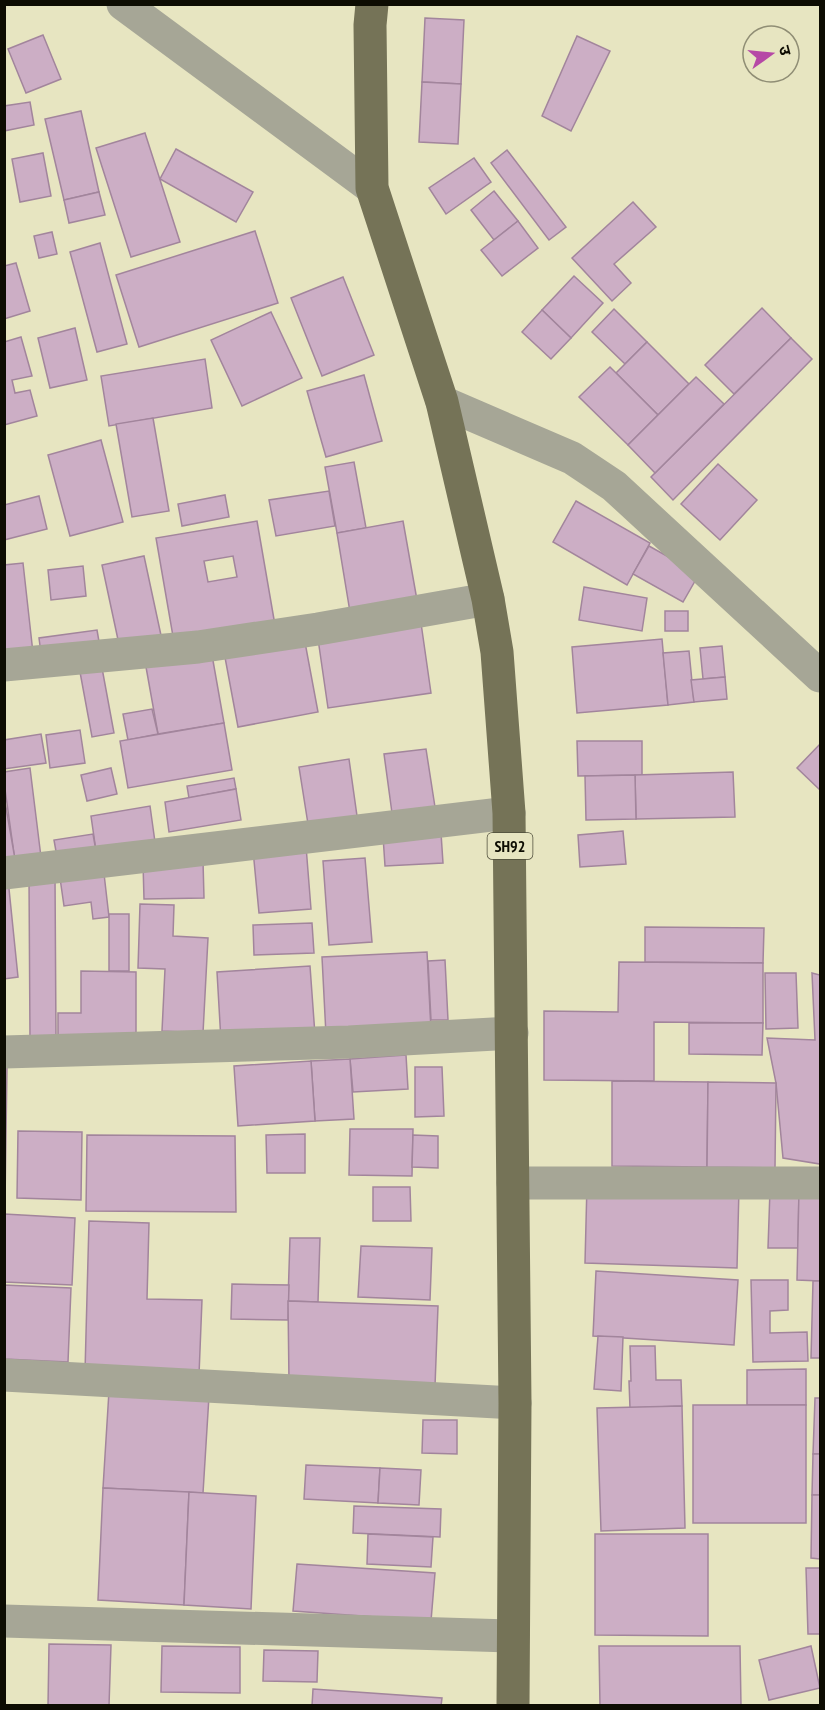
<svg xmlns="http://www.w3.org/2000/svg" width="825" height="1710" font-family="'PT Sans Narrow','Noto Sans Devanagari',sans-serif">
	<style>
		.building { fill: #ccaec5; stroke: #a2859c; stroke-width: 1.5; fill-rule: evenodd }
		.lines { fill: none; stroke-linecap: round; stroke-linejoin: round }
		.minor { stroke: #a6a696; stroke-width: 33 }
		.major { stroke: #757357; stroke-width: 33 }
		.labels { text-anchor: middle; dominant-baseline: central; stroke-width: 4.5; stroke-linejoin: round; paint-order: stroke }
		.shield { fill: #e7e5c1; stroke: #4e4d3b; stroke-width: 1.5 }
		.shield-label { font-size: 16px; font-weight: bold; fill: #0d0c02 }
	</style>
	<rect width="100%" height="100%" fill="#e7e5c1"/>
	<g class="building">
		<path d="M425,18L464,20L461,84L422,82Z"/>
		<path d="M43,35L61,79L26,93L8,49Z"/>
		<path d="M577,36L610,51L571,131L542,116Z"/>
		<path d="M422,82L461,84L458,144L419,142Z"/>
		<path d="M30,102L34,125L4,131V106Z"/>
		<path d="M81,111L99,192L64,200L45,119Z"/>
		<path d="M145,133L180,242L131,257L96,148Z"/>
		<path d="M176,149L253,192L236,222L160,179Z"/>
		<path d="M507,150L566,227L549,240L491,163Z"/>
		<path d="M43,153L51,196L20,202L12,159Z"/>
		<path d="M474,158L491,182L446,214L429,188Z"/>
		<path d="M494,191L518,221L494,240L471,210Z"/>
		<path d="M99,192L105,215L69,223L64,200Z"/>
		<path d="M633,202L656,227L614,264L631,283L612,301L572,258Z"/>
		<path d="M518,221L538,248L502,276L481,250Z"/>
		<path d="M255,231L278,303L139,347L116,275Z"/>
		<path d="M52,232L57,254L39,258L34,236Z"/>
		<path d="M100,243L127,344L97,352L70,252Z"/>
		<path d="M16,263L30,311L4,319V266Z"/>
		<path d="M574,276L603,303L571,338L542,310Z"/>
		<path d="M343,277L374,355L322,376L291,298Z"/>
		<path d="M762,308L791,338L734,394L705,365Z"/>
		<path d="M614,309L647,342L625,364L592,332Z"/>
		<path d="M542,310L571,338L551,359L522,332Z"/>
		<path d="M271,312L302,378L242,406L211,340Z"/>
		<path d="M75,328L87,380L50,388L38,338Z"/>
		<path d="M21,337L32,376L12,380L15,393L30,390L37,416L4,425V342Z"/>
		<path d="M791,338L812,359L673,500L651,477Z"/>
		<path d="M647,342L689,384L658,415L616,373Z"/>
		<path d="M205,359L212,408L109,426L101,376Z"/>
		<path d="M610,367L658,415L628,445L579,397Z"/>
		<path d="M364,375L382,441L326,457L307,391Z"/>
		<path d="M696,377L724,404L655,473L628,445Z"/>
		<path d="M153,418L169,511L132,517L116,424Z"/>
		<path d="M101,440L123,522L70,536L48,455Z"/>
		<path d="M354,462L366,528L337,533L325,467Z"/>
		<path d="M718,464L757,500L720,540L681,504Z"/>
		<path d="M329,491L335,526L276,536L269,500Z"/>
		<path d="M225,495L229,517L182,526L178,504Z"/>
		<path d="M39,496L47,529L4,540V505Z"/>
		<path d="M576,501L650,543L627,585L553,542Z"/>
		<path d="M257,521L276,631L175,648L156,538ZM233,556L237,577L208,582L204,561Z"/>
		<path d="M403,521L417,600L350,612L337,533Z"/>
		<path d="M649,546L699,574L683,602L633,574Z"/>
		<path d="M144,556L162,640L120,649L102,565Z"/>
		<path d="M23,563L33,653L4,656V565Z"/>
		<path d="M83,566L86,596L51,600L48,570Z"/>
		<path d="M584,587L647,598L642,631L579,620Z"/>
		<rect x="665" y="611" width="23" height="20"/>
		<path d="M420,616L431,693L328,708L317,632Z"/>
		<path d="M97,630L101,653L42,661L39,638Z"/>
		<path d="M304,637L318,712L238,727L224,652Z"/>
		<path d="M662,639L668,705L577,713L572,647Z"/>
		<path d="M722,646L725,677L703,679L700,648Z"/>
		<path d="M689,651L694,702L668,705L663,653Z"/>
		<path d="M212,655L224,723L158,734L146,667Z"/>
		<path d="M102,668L114,733L92,737L80,672Z"/>
		<path d="M725,677L727,699L694,702L691,680Z"/>
		<path d="M152,709L158,734L128,740L123,714Z"/>
		<path d="M224,723L232,770L128,788L120,741Z"/>
		<path d="M80,730L85,763L50,768L46,735Z"/>
		<path d="M41,734L46,763L4,769V740Z"/>
		<path d="M577,741H642V775L578,776Z"/>
		<path d="M820,744V790L797,768Z"/>
		<path d="M426,749L435,807L392,813L384,754Z"/>
		<path d="M349,759L357,816L308,824L299,767Z"/>
		<path d="M30,768L41,857L15,861L4,782V772Z"/>
		<path d="M111,768L117,794L87,801L81,775Z"/>
		<path d="M733,772L735,817L636,819L635,775Z"/>
		<path d="M635,775L636,819L586,820L585,776Z"/>
		<path d="M234,778L236,789L189,798L187,786Z"/>
		<path d="M236,789L241,820L169,832L165,802Z"/>
		<path d="M4,796L15,859L4,860Z"/>
		<path d="M150,806L155,842L96,851L91,816Z"/>
		<path d="M623,831L626,864L580,867L578,835Z"/>
		<path d="M441,833L443,863L385,866L383,836Z"/>
		<path d="M93,834L96,851L57,857L54,840Z"/>
		<path d="M306,846L311,909L259,913L253,850Z"/>
		<path d="M365,858L372,942L329,945L323,861Z"/>
		<path d="M203,861L204,898L144,899L143,863Z"/>
		<path d="M103,865L109,917L93,919L91,902L64,906L59,871Z"/>
		<path d="M55,876L56,1039H30L29,877Z"/>
		<path d="M4,879H8L18,977L4,979Z"/>
		<path d="M140,904L174,905L173,936L208,938L203,1033L162,1031L165,969L138,968Z"/>
		<rect x="109" y="914" width="20" height="57"/>
		<path d="M312,923L314,953L254,955L253,925Z"/>
		<path d="M645,927L764,928L763,963L645,962Z"/>
		<path d="M427,952L431,1030L326,1035L322,957Z"/>
		<path d="M445,960L448,1020H431L428,961Z"/>
		<path d="M619,962L763,963V1023L654,1022V1081L544,1080V1011L618,1012Z"/>
		<path d="M310,966L315,1035L221,1041L217,972Z"/>
		<path d="M81,971L136,972V1042H58V1013H81Z"/>
		<path d="M765,973H796L798,1028L766,1029Z"/>
		<path d="M812,973L820,975V1164L783,1158L776,1083L767,1038L815,1040Z"/>
		<path d="M689,1023H763L762,1055L689,1054Z"/>
		<path d="M406,1055L408,1089L353,1092L350,1059Z"/>
		<path d="M350,1059L354,1119L315,1121L311,1061Z"/>
		<path d="M311,1061L315,1121L238,1126L234,1066Z"/>
		<path d="M4,1066H7L5,1203H4Z"/>
		<path d="M415,1067H442L444,1116L415,1117Z"/>
		<path d="M612,1081L708,1082L707,1167L612,1166Z"/>
		<path d="M708,1082L776,1083L775,1168L707,1167Z"/>
		<path d="M350,1129H413L412,1176L349,1175Z"/>
		<path d="M18,1131L82,1132L81,1200L17,1198Z"/>
		<path d="M305,1134V1173H267L266,1135Z"/>
		<path d="M87,1135L235,1136L236,1212L86,1211Z"/>
		<path d="M413,1135L438,1136V1168L412,1167Z"/>
		<path d="M587,1184L739,1188L737,1268L585,1263Z"/>
		<path d="M373,1187H410L411,1221H373Z"/>
		<path d="M770,1190H799L798,1248H768Z"/>
		<path d="M799,1190L820,1191V1281L797,1280Z"/>
		<path d="M4,1214L75,1218L72,1285L4,1282Z"/>
		<path d="M89,1221L149,1223L147,1299L202,1300L199,1375L85,1372Z"/>
		<path d="M290,1238H320L318,1302L288,1301Z"/>
		<path d="M361,1246L432,1248L430,1300L358,1297Z"/>
		<path d="M596,1271L738,1280L734,1345L593,1336Z"/>
		<path d="M751,1280H788V1310L770,1311V1333L807,1332L808,1361L753,1362Z"/>
		<path d="M813,1281H820V1358H811Z"/>
		<path d="M232,1284L289,1285L288,1320L231,1319Z"/>
		<path d="M4,1285L71,1288L68,1362L4,1359Z"/>
		<path d="M288,1301L438,1306L435,1386L289,1382Z"/>
		<path d="M598,1336L623,1337L621,1391L594,1389Z"/>
		<path d="M630,1346H655L656,1380H681L682,1406L630,1408L629,1381H631Z"/>
		<path d="M806,1369V1405H747V1370Z"/>
		<path d="M109,1391L209,1396L203,1493L103,1488Z"/>
		<path d="M815,1398H820V1454H813Z"/>
		<rect x="693" y="1405" width="113" height="118"/>
		<path d="M682,1406L685,1528L601,1531L597,1408Z"/>
		<path d="M423,1420H457V1454L422,1453Z"/>
		<path d="M813,1454H820V1495H812Z"/>
		<path d="M306,1465L380,1468L378,1503L304,1499Z"/>
		<path d="M380,1468L421,1470L419,1505L378,1503Z"/>
		<path d="M103,1488L189,1492L184,1605L98,1600Z"/>
		<path d="M189,1492L256,1496L251,1609L184,1605Z"/>
		<path d="M812,1495H820V1559L811,1558Z"/>
		<path d="M354,1506L441,1509L440,1537L353,1533Z"/>
		<path d="M368,1534L433,1537L431,1567L367,1564Z"/>
		<path d="M595,1534H708V1636L595,1635Z"/>
		<path d="M297,1564L435,1573L431,1621L293,1611Z"/>
		<path d="M806,1568H820V1634H808Z"/>
		<path d="M49,1644L111,1645L109,1706H48Z"/>
		<path d="M162,1646L240,1647V1693L161,1692Z"/>
		<path d="M599,1646H740L741,1706H600Z"/>
		<path d="M811,1646L820,1688L769,1700L759,1660Z"/>
		<path d="M264,1650L318,1651L317,1682L263,1681Z"/>
		<path d="M313,1689L442,1698L441,1706H312Z"/>
	</g>
	<g class="lines">
		<g class="minor">
			<path d="M123,4L372,188"/>
			<path d="M442,402L572,458L614,486L820,676"/>
			<path d="M4,665L198,647L318,629L488,599"/>
			<path d="M4,873L509,813"/>
			<path d="M4,1052L349,1042L512,1033"/>
			<path d="M513,1183H820"/>
			<path d="M4,1375L515,1403"/>
			<path d="M4,1621L513,1636"/>
		</g>
		<path class="major" d="M372,4L370,25L372,188L442,402L488,599L497,652L509,813L515,1403L513,1706"/>
	</g>
	<g class="labels">
		<rect class="shield" x="487.5" y="833" width="45" height="26" rx="4.5"/>
		<g class="shield-label">
			<text x="510" y="846">SH92</text>
		</g>
	</g>
	<rect width="825" height="1710" fill="none" stroke="#0d0c02" stroke-width="12"/>
	<g transform="translate(771 54) rotate(75)"><circle r="28" fill="#e7e5c1" stroke="#908e75" stroke-width="1.5"/>
	<path d="M0-4.5L10 22L0 15L-10 22Z" fill="#b648a6"/>
	<text y="-9" font-size="16" font-weight="bold" text-anchor="middle" fill="#0d0c02">उ</text>
	</g>
</svg>
